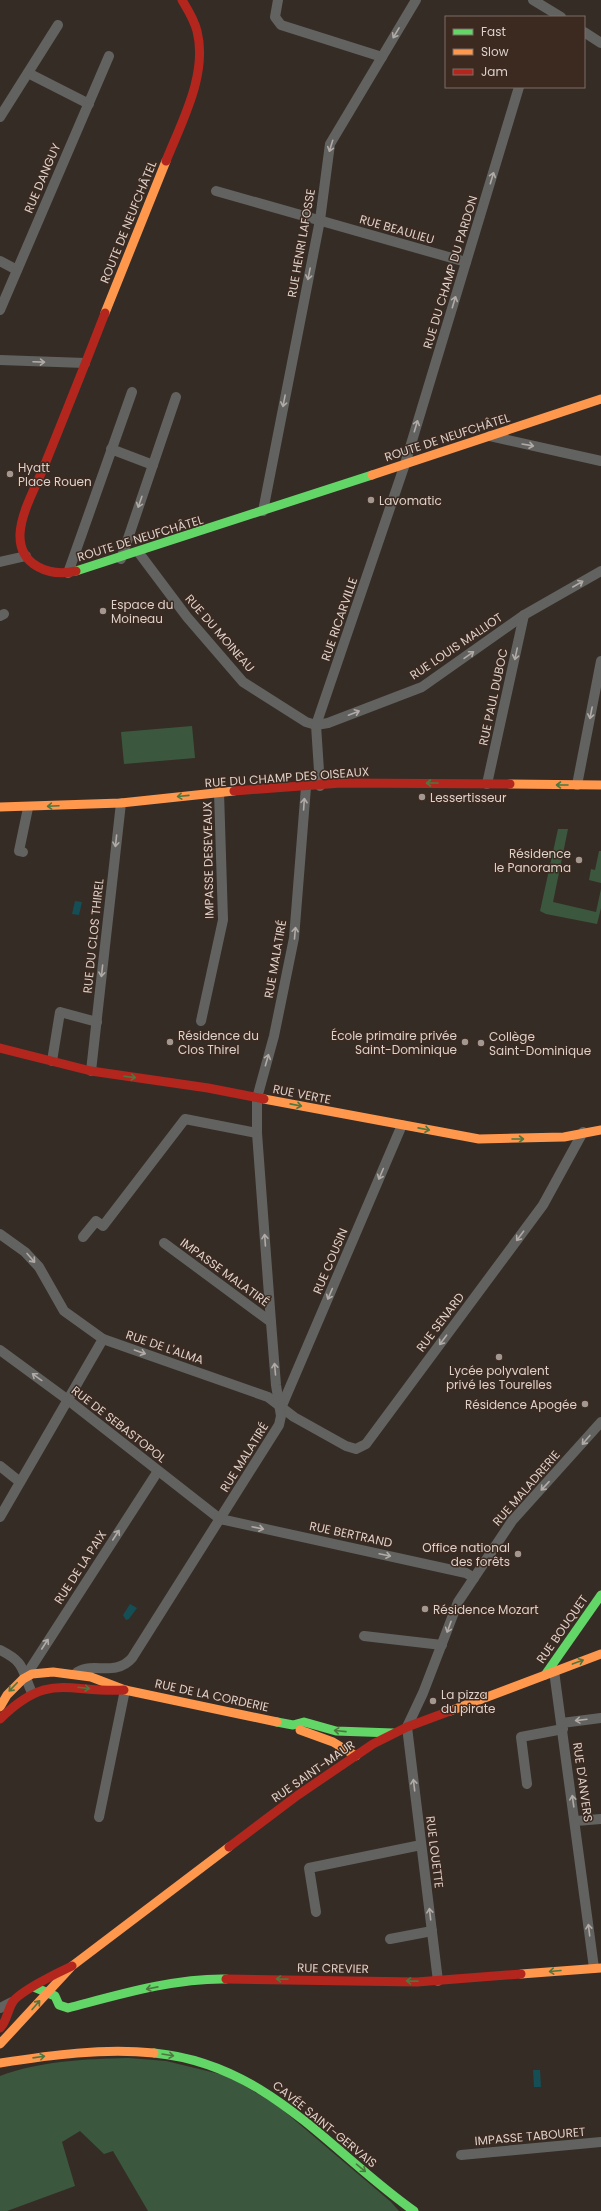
<svg xmlns="http://www.w3.org/2000/svg" width="601" height="2211" font-family="Poppins,sans-serif">
	<style>
		.green { fill: #3b583e }
		.water { fill: #154e54 }
		.lines { fill: none; stroke-linecap: round; stroke-linejoin: round }
		.street { stroke: #626360; stroke-width: 10 }
		.fast { stroke: #63d668; stroke-width: 9 }
		.slow { stroke: #ff974d; stroke-width: 9 }
		.jam { stroke: #b3261e; stroke-width: 9 }
		.oneway { stroke: #b1aaa6 }
		.oneway2 { stroke: #4e7740 }
		.poi-dot { fill: #a29791; stroke: #3c2a20; stroke-width: 1.5 }
		.labels { text-anchor: middle; dominant-baseline: central; stroke-width: 3; stroke-linejoin: round; paint-order: stroke }
		.street-label { font-size: 12px; fill: #dcd1cb; stroke: #3c2a20 }
		.poi-label { font-size: 12px; fill: #dcd1cb; stroke: #3c2a20; text-anchor: start }
	</style>
	<rect width="100%" height="100%" fill="#362c26"/>
	<g class="green">
		<path d="M192,726L195,758L124,764L121,732Z"/>
		<path d="M558,829H568L553,902L596,912L601,889V908L597,924L546,914L540,911Z"/>
		<path d="M599,851H601V883L589,880L591,869L595,870Z"/>
		<path d="M128,2058L166,2061L228,2076L278,2106L391,2202L399,2211H148L113,2151L104,2154L80,2131L62,2142L75,2186L7,2211H0V2076C40,2061 85,2059 128,2058Z"/>
	</g>
	<g class="water">
		<path d="M75,901L82,902L79,915L72,914Z"/>
		<path d="M130,1604L137,1608L129,1619L126,1620L123,1615Z"/>
		<path d="M533,2070H540L541,2087H534Z"/>
	</g>
	<g class="lines">
		<g class="street">
			<path d="M278,0L275,17L281,25L382,57"/>
			<path d="M533,0L561,17"/>
			<path d="M584,32L601,43"/>
			<path d="M28,73L89,104"/>
			<path d="M0,117L58,25"/>
			<path d="M216,191L466,262"/>
			<path d="M0,261L17,270"/>
			<path d="M0,310L109,56"/>
			<path d="M0,360L85,363"/>
			<path d="M490,436L601,461"/>
			<path d="M111,449L153,465"/>
			<path d="M263,511L320,220L330,144L416,0"/>
			<path d="M139,553L187,617L243,682L306,722L316,725L328,723L422,687L524,615L601,571"/>
			<path d="M121,559L176,397"/>
			<path d="M0,562L26,556"/>
			<path d="M68,573L132,392"/>
			<path d="M0,616L4,614"/>
			<path d="M487,784L524,615"/>
			<path d="M577,785L601,661"/>
			<path d="M320,786L316,725L405,464L519,87"/>
			<path d="M23,852L19,851L28,808"/>
			<path d="M201,1021L223,920L219,792"/>
			<path d="M52,1061L60,1012L97,1022"/>
			<path d="M91,1071L121,803"/>
			<path d="M0,1234L25,1252L39,1267L64,1311L103,1339L268,1397L294,1417L346,1446L356,1449L366,1444L543,1205L583,1132"/>
			<path d="M83,1237L96,1221L103,1226L185,1119L257,1133"/>
			<path d="M164,1243L271,1322"/>
			<path d="M0,1350L68,1400L220,1519L466,1573L474,1578"/>
			<path d="M281,1408L402,1125"/>
			<path d="M0,1466L20,1482"/>
			<path d="M0,1517L103,1339"/>
			<path d="M364,1636L442,1645"/>
			<path d="M0,1650C26,1663 21,1669 32,1693"/>
			<path d="M554,1671L594,1968"/>
			<path d="M75,1674C89,1660 115,1678 132,1658L279,1425L281,1416L276,1385L271,1322L257,1133V1098L274,1036L294,938L306,787"/>
			<path d="M25,1677L158,1471"/>
			<path d="M562,1723L601,1718"/>
			<path d="M527,1784L521,1737L563,1729"/>
			<path d="M99,1817L125,1690"/>
			<path d="M576,1821L601,1819"/>
			<path d="M316,1912L309,1868L421,1845"/>
			<path d="M390,1939L432,1931"/>
			<path d="M438,1981L407,1727L423,1693L458,1602L512,1521L601,1422"/>
			<path d="M0,2008L12,2002"/>
			<path d="M461,2155L601,2142"/>
		</g>
		<g class="fast">
			<path d="M76,571L372,475"/>
			<path d="M545,1675L601,1595"/>
			<path d="M277,1722L293,1725L304,1722L336,1731L393,1733"/>
			<path d="M34,1987L55,1996L59,2005L68,2008C118,1995 174,1978 226,1979"/>
			<path d="M154,2053C268,2064 328,2150 414,2211"/>
		</g>
		<g class="slow">
			<path d="M105,313L166,161"/>
			<path d="M372,475L601,399"/>
			<path d="M510,784L601,785"/>
			<path d="M0,807L121,803L234,791"/>
			<path d="M264,1099L479,1139L564,1137L601,1130"/>
			<path d="M0,1707L7,1695L23,1679L32,1674L53,1672L91,1677L125,1690L277,1722"/>
			<path d="M450,1711L601,1654"/>
			<path d="M300,1730L333,1742L356,1756"/>
			<path d="M521,1974L601,1968"/>
			<path d="M0,2044L72,1966L229,1847"/>
			<path d="M0,2063C52,2055 102,2048 154,2053"/>
		</g>
		<g class="jam">
			<path d="M166,161C182,121 208,74 197,31C194,19 188,10 182,0"/>
			<path d="M76,571C50,577 19,566 20,534C21,513 35,488 43,469C64,417 85,365 105,313"/>
			<path d="M234,791L341,783L510,784"/>
			<path d="M0,1048L91,1071L208,1088L264,1099"/>
			<path d="M0,1719C49,1671 67,1693 124,1690"/>
			<path d="M229,1847L298,1795L373,1744L407,1727L450,1711"/>
			<path d="M226,1979L417,1982L521,1974"/>
			<path d="M0,2028C7,2021 7,2012 12,2003C18,1992 59,1972 72,1966"/>
		</g>
	</g>
	<defs><path id="oneway-shaft" d="M-6 0H5M1.5-3L5.5 0L1.5 3" fill="none" stroke-width="1.6" stroke-linecap="round" stroke-linejoin="round"/></defs>
	<g class="oneway">
		<use href="#oneway-shaft" transform="translate(396 33) rotate(121)"/>
		<use href="#oneway-shaft" transform="translate(331 146) rotate(107)"/>
		<use href="#oneway-shaft" transform="translate(492 178) rotate(-73)"/>
		<use href="#oneway-shaft" transform="translate(309 274) rotate(101)"/>
		<use href="#oneway-shaft" transform="translate(454 302) rotate(-73)"/>
		<use href="#oneway-shaft" transform="translate(39 362) rotate(2)"/>
		<use href="#oneway-shaft" transform="translate(284 401) rotate(101)"/>
		<use href="#oneway-shaft" transform="translate(416 426) rotate(-73)"/>
		<use href="#oneway-shaft" transform="translate(528 445) rotate(10)"/>
		<use href="#oneway-shaft" transform="translate(140 502) rotate(109)"/>
		<use href="#oneway-shaft" transform="translate(578 584) rotate(-30)"/>
		<use href="#oneway-shaft" transform="translate(516 654) rotate(102)"/>
		<use href="#oneway-shaft" transform="translate(469 655) rotate(-35)"/>
		<use href="#oneway-shaft" transform="translate(354 713) rotate(-21)"/>
		<use href="#oneway-shaft" transform="translate(591 713) rotate(101)"/>
		<use href="#oneway-shaft" transform="translate(304 804) rotate(-86)"/>
		<use href="#oneway-shaft" transform="translate(116 841) rotate(96)"/>
		<use href="#oneway-shaft" transform="translate(295 933) rotate(-85)"/>
		<use href="#oneway-shaft" transform="translate(102 971) rotate(96)"/>
		<use href="#oneway-shaft" transform="translate(267 1060) rotate(-74)"/>
		<use href="#oneway-shaft" transform="translate(381 1174) rotate(113)"/>
		<use href="#oneway-shaft" transform="translate(520 1236) rotate(127)"/>
		<use href="#oneway-shaft" transform="translate(265 1240) rotate(-94)"/>
		<use href="#oneway-shaft" transform="translate(31 1258) rotate(49)"/>
		<use href="#oneway-shaft" transform="translate(330 1294) rotate(113)"/>
		<use href="#oneway-shaft" transform="translate(443 1340) rotate(127)"/>
		<use href="#oneway-shaft" transform="translate(140 1352) rotate(19)"/>
		<use href="#oneway-shaft" transform="translate(275 1369) rotate(-95)"/>
		<use href="#oneway-shaft" transform="translate(37 1377) rotate(-144)"/>
		<use href="#oneway-shaft" transform="translate(586 1440) rotate(131)"/>
		<use href="#oneway-shaft" transform="translate(545 1486) rotate(133)"/>
		<use href="#oneway-shaft" transform="translate(258 1528) rotate(12)"/>
		<use href="#oneway-shaft" transform="translate(116 1535) rotate(-57)"/>
		<use href="#oneway-shaft" transform="translate(385 1555) rotate(12)"/>
		<use href="#oneway-shaft" transform="translate(449 1627) rotate(110)"/>
		<use href="#oneway-shaft" transform="translate(45 1644) rotate(-57)"/>
		<use href="#oneway-shaft" transform="translate(581 1720) rotate(173)"/>
		<use href="#oneway-shaft" transform="translate(414 1785) rotate(-97)"/>
		<use href="#oneway-shaft" transform="translate(573 1801) rotate(-98)"/>
		<use href="#oneway-shaft" transform="translate(430 1914) rotate(-97)"/>
		<use href="#oneway-shaft" transform="translate(589 1930) rotate(-97)"/>
	</g>
	<g class="oneway2">
		<use href="#oneway-shaft" transform="translate(432 783) rotate(-180)"/>
		<use href="#oneway-shaft" transform="translate(562 785) rotate(-180)"/>
		<use href="#oneway-shaft" transform="translate(183 796) rotate(174)"/>
		<use href="#oneway-shaft" transform="translate(53 806) rotate(177)"/>
		<use href="#oneway-shaft" transform="translate(130 1077) rotate(7)"/>
		<use href="#oneway-shaft" transform="translate(296 1105) rotate(11)"/>
		<use href="#oneway-shaft" transform="translate(424 1129) rotate(11)"/>
		<use href="#oneway-shaft" transform="translate(518 1139)"/>
		<use href="#oneway-shaft" transform="translate(578 1662) rotate(-20)"/>
		<use href="#oneway-shaft" transform="translate(13 1687) rotate(134)"/>
		<use href="#oneway-shaft" transform="translate(84 1688) rotate(7)"/>
		<use href="#oneway-shaft" transform="translate(340 1731) rotate(-174)"/>
		<use href="#oneway-shaft" transform="translate(555 1971) rotate(175)"/>
		<use href="#oneway-shaft" transform="translate(282 1979) rotate(-179)"/>
		<use href="#oneway-shaft" transform="translate(412 1981) rotate(-179)"/>
		<use href="#oneway-shaft" transform="translate(152 1988) rotate(169)"/>
		<use href="#oneway-shaft" transform="translate(36 2005) rotate(-49)"/>
		<use href="#oneway-shaft" transform="translate(168 2055) rotate(9)"/>
		<use href="#oneway-shaft" transform="translate(39 2057) rotate(-8)"/>
		<use href="#oneway-shaft" transform="translate(361 2168) rotate(40)"/>
	</g>
	<g class="poi-dot">
		<circle cx="10" cy="474" r="4"/>
		<circle cx="371" cy="500" r="4"/>
		<circle cx="103" cy="611" r="4"/>
		<circle cx="422" cy="797" r="4"/>
		<circle cx="579" cy="860" r="4"/>
		<circle cx="170" cy="1042" r="4"/>
		<circle cx="465" cy="1042" r="4"/>
		<circle cx="481" cy="1043" r="4"/>
		<circle cx="499" cy="1357" r="4"/>
		<circle cx="585" cy="1404" r="4"/>
		<circle cx="518" cy="1554" r="4"/>
		<circle cx="425" cy="1609" r="4"/>
		<circle cx="433" cy="1701" r="4"/>
	</g>
	<g class="labels">
		<g class="street-label">
			<text transform="translate(42 178) rotate(-67)">RUE DANGUY</text>
			<text transform="translate(128 222) rotate(-68)">ROUTE DE NEUFCHÂTEL</text>
			<text transform="translate(397 229) rotate(16)">RUE BEAULIEU</text>
			<text transform="translate(301 243) rotate(-80)">RUE HENRI LAFOSSE</text>
			<text transform="translate(450 272) rotate(-73)">RUE DU CHAMP DU PARDON</text>
			<text transform="translate(447 437) rotate(-18)">ROUTE DE NEUFCHÂTEL</text>
			<text transform="translate(140 538) rotate(-17)">ROUTE DE NEUFCHÂTEL</text>
			<text transform="translate(339 619) rotate(-71)">RUE RICARVILLE</text>
			<text transform="translate(220 633) rotate(49)">RUE DU MOINEAU</text>
			<text transform="translate(456 646) rotate(-34)">RUE LOUIS MALLIOT</text>
			<text transform="translate(493 697) rotate(-78)">RUE PAUL DUBOC</text>
			<text transform="translate(287 777) rotate(-4)">RUE DU CHAMP DES OISEAUX</text>
			<text transform="translate(208 860) rotate(-91)">IMPASSE DESEVEAUX</text>
			<text transform="translate(93 936) rotate(-84)">RUE DU CLOS THIREL</text>
			<text transform="translate(275 959) rotate(-80)">RUE MALATIRÉ</text>
			<text transform="translate(302 1094) rotate(11)">RUE VERTE</text>
			<text transform="translate(330 1261) rotate(-67)">RUE COUSIN</text>
			<text transform="translate(225 1272) rotate(36)">IMPASSE MALATIRÉ</text>
			<text transform="translate(440 1322) rotate(-53)">RUE SENARD</text>
			<text transform="translate(165 1347) rotate(19)">RUE DE L'ALMA</text>
			<text transform="translate(119 1424) rotate(38)">RUE DE SEBASTOPOL</text>
			<text transform="translate(244 1457) rotate(-58)">RUE MALATIRÉ</text>
			<text transform="translate(526 1488) rotate(-49)">RUE MALADRERIE</text>
			<text transform="translate(351 1534) rotate(12)">RUE BERTRAND</text>
			<text transform="translate(80 1567) rotate(-57)">RUE DE LA PAIX</text>
			<text transform="translate(562 1629) rotate(-55)">RUE BOUQUET</text>
			<text transform="translate(212 1695) rotate(12)">RUE DE LA CORDERIE</text>
			<text transform="translate(313 1771) rotate(-35)">RUE SAINT-MAUR</text>
			<text transform="translate(583 1782) rotate(82)">RUE D'ANVERS</text>
			<text transform="translate(435 1852) rotate(83)">RUE LOUETTE</text>
			<text transform="translate(333 1968) rotate(1)">RUE CREVIER</text>
			<text transform="translate(325 2124) rotate(39)">CAVÉE SAINT-GERVAIS</text>
			<text transform="translate(530 2136) rotate(-5)">IMPASSE TABOURET</text>
		</g>
		<g class="poi-label">
			<text x="18" y="467">Hyatt<tspan x="18" dy="14">Place Rouen</tspan></text>
			<text x="379" y="500">Lavomatic</text>
			<text x="111" y="604">Espace du<tspan x="111" dy="14">Moineau</tspan></text>
			<text x="430" y="797">Lessertisseur</text>
			<text x="571" y="853" text-anchor="end">Résidence<tspan x="571" dy="14">le Panorama</tspan></text>
			<text x="178" y="1035">Résidence du<tspan x="178" dy="14">Clos Thirel</tspan></text>
			<text x="457" y="1035" text-anchor="end">École primaire privée<tspan x="457" dy="14">Saint-Dominique</tspan></text>
			<text x="489" y="1036">Collège<tspan x="489" dy="14">Saint-Dominique</tspan></text>
			<text x="499" y="1370" text-anchor="middle">Lycée polyvalent<tspan x="499" dy="14">privé les Tourelles</tspan></text>
			<text x="577" y="1404" text-anchor="end">Résidence Apogée</text>
			<text x="510" y="1547" text-anchor="end">Office national<tspan x="510" dy="14">des forêts</tspan></text>
			<text x="433" y="1609">Résidence Mozart</text>
			<text x="441" y="1694">La pizza<tspan x="441" dy="14">du pirate</tspan></text>
		</g>
	</g>
	<rect x="445" y="16" width="140" height="72" fill="#3c2a20" stroke="#7c6d64"/>
	<rect x="453" y="29" width="20" height="6" fill="#63d668" stroke="#7c6d64"/>
	<text x="481" y="36" font-size="12" fill="#dcd1cb">Fast</text>
	<rect x="453" y="49" width="20" height="6" fill="#ff974d" stroke="#7c6d64"/>
	<text x="481" y="56" font-size="12" fill="#dcd1cb">Slow</text>
	<rect x="453" y="69" width="20" height="6" fill="#b3261e" stroke="#7c6d64"/>
	<text x="481" y="76" font-size="12" fill="#dcd1cb">Jam</text>
</svg>
